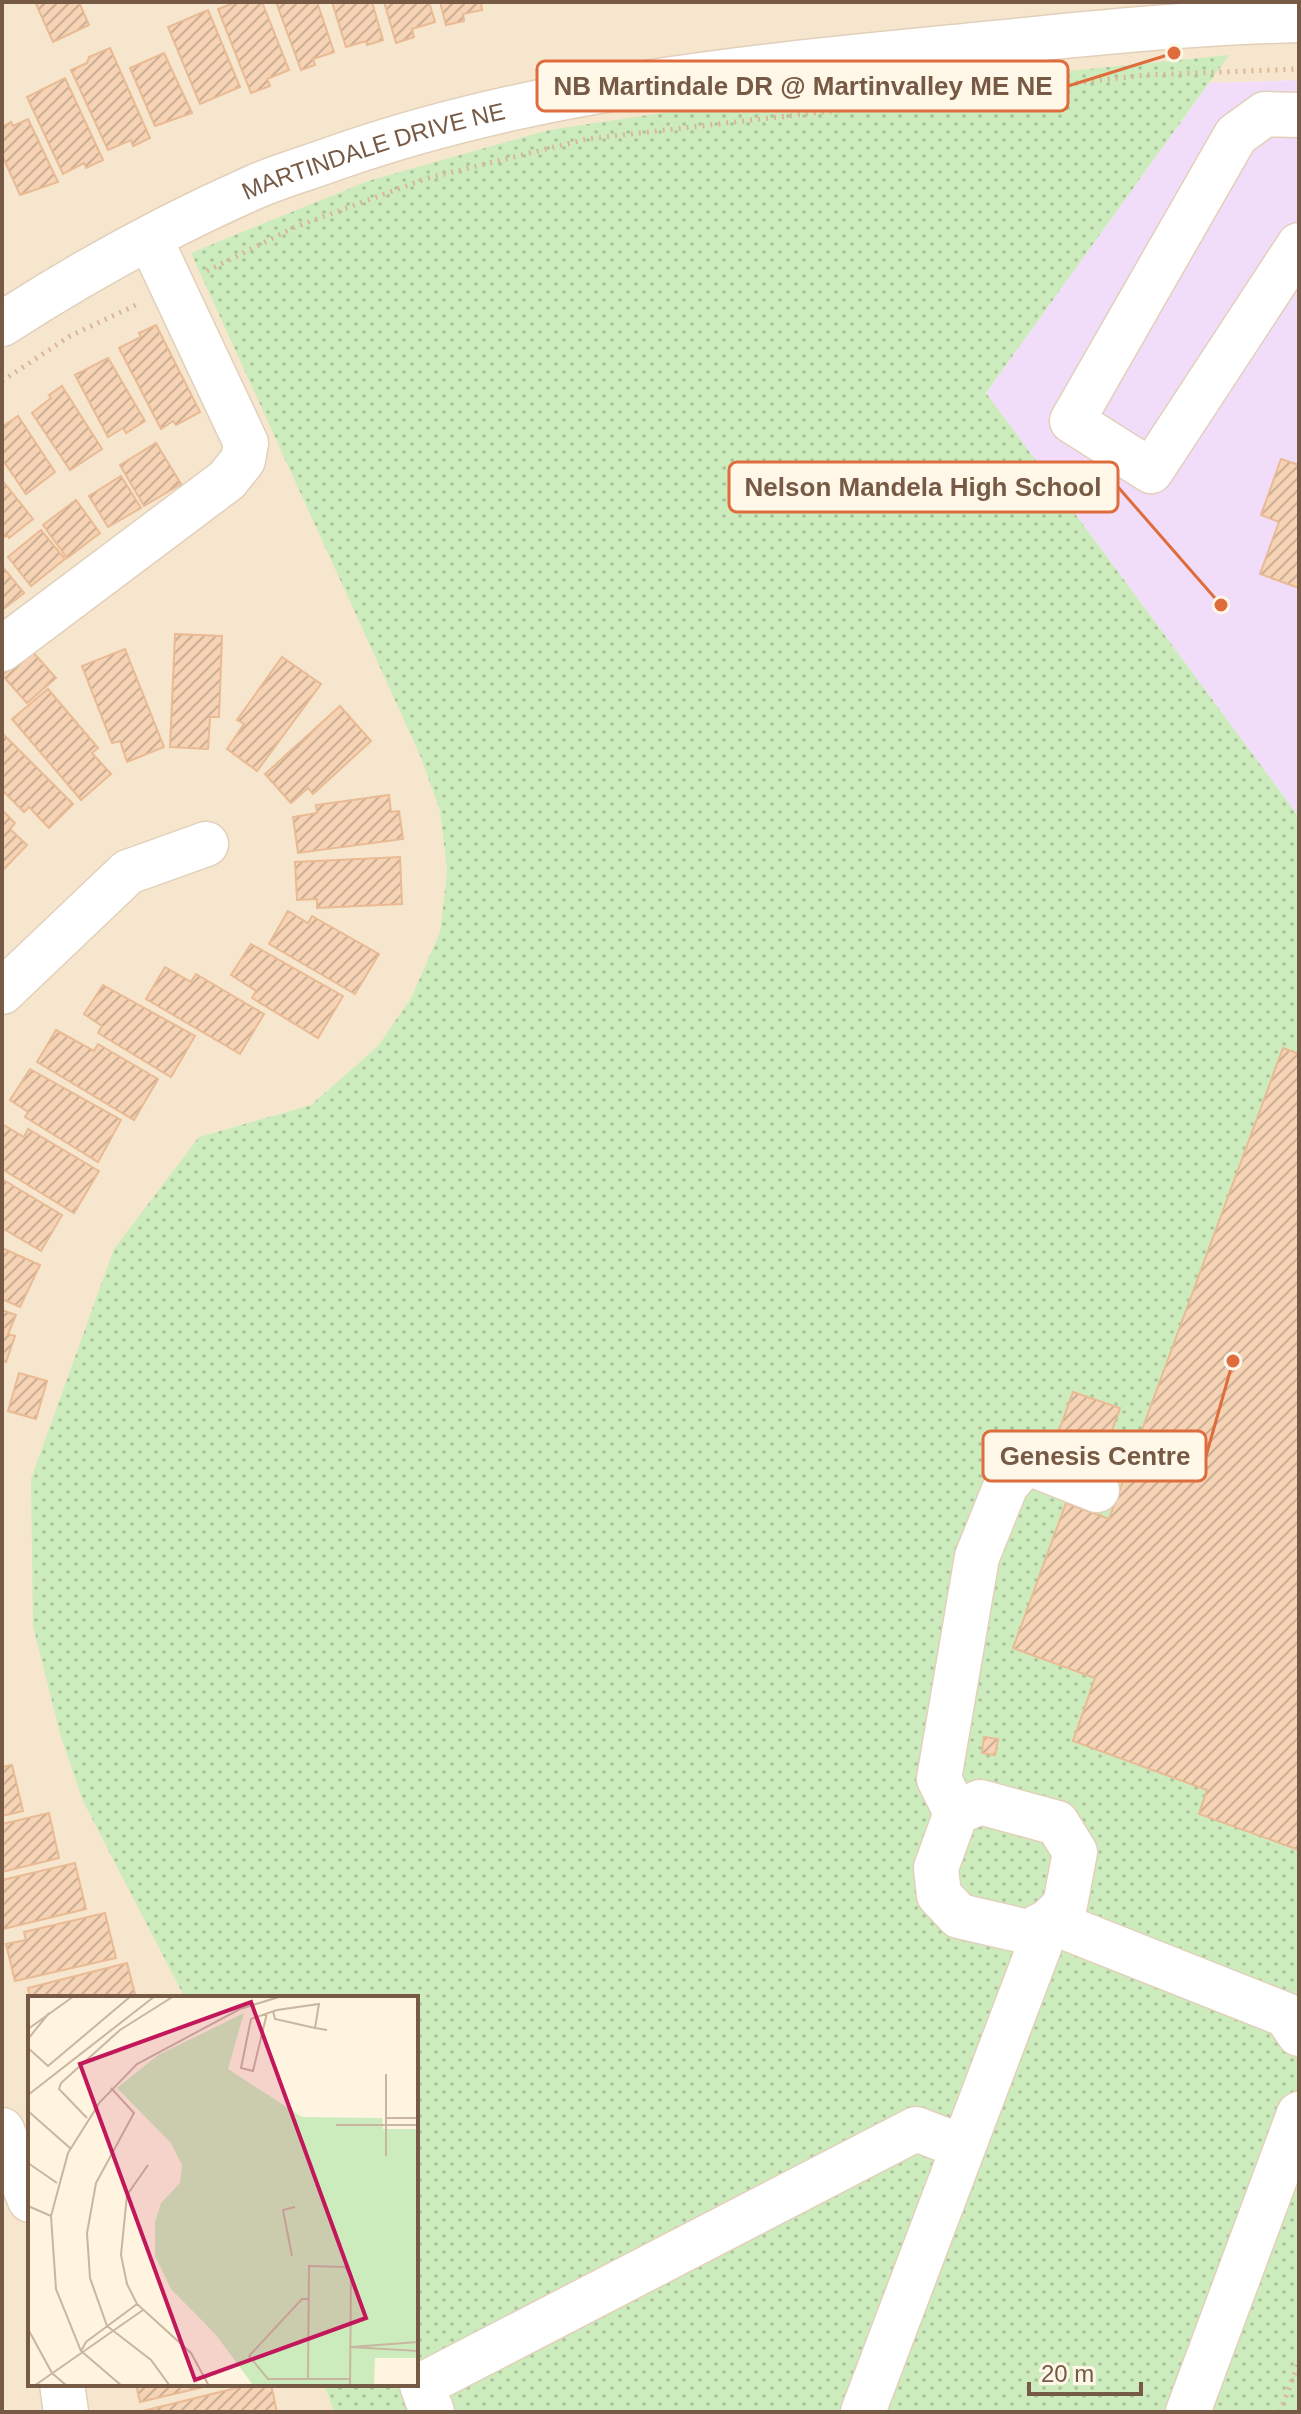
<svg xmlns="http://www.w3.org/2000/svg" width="1301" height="2414" font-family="Arial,sans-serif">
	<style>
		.residential { fill: #f6e6cd }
		.education { fill: #f1dcfa }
		.grass { fill: url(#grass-dots) }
		.building { fill: url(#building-hatch); stroke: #e9ba94; stroke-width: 2 }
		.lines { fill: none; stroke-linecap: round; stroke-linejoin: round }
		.minor-casing { stroke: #e2d0ba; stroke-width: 47 }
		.path { stroke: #dab698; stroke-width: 5; stroke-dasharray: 2 6; stroke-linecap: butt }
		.minor { stroke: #fff; stroke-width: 44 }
		.labels { text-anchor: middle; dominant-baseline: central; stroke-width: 8; stroke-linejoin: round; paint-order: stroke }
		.street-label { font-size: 24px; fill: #765a45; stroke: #fff7e7 }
		.inset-road { fill: none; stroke: #c8b6a1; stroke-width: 2 }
		.view { fill: #c2185b; fill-opacity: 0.15; stroke: #c2185b; stroke-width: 4 }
		.inset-edge { fill: none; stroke: #765a45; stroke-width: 4 }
		.leader { fill: none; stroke: #df6c3c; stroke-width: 3 }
		.callout-dot { fill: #df6c3c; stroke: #fff7e7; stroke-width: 3 }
		.callout { fill: #fff7e7; stroke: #df6c3c; stroke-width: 3 }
		.callout-label { font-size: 26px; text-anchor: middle; font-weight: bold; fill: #765a45 }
	</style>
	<defs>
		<pattern id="grass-dots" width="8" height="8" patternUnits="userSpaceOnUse" patternTransform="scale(2)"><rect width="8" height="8" fill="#cdecbd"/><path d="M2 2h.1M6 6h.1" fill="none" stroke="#abc29b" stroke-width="1.8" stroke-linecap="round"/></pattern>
		<pattern id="building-hatch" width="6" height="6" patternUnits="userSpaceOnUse" patternTransform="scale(2)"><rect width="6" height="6" fill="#f5d3b4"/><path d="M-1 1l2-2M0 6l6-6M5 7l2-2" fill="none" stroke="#cbae94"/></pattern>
	</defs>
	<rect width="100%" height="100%" fill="#fef4df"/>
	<path class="residential" d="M2,2H1299V80L1209,83L1228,55L420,755L440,811L447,871L440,932L411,998L378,1046L311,1105L199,1137L180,1987L185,1998H30V2384H324L334,2412H2Z"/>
	<path class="education" d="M1299,80V817L986,393L1209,83Z"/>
	<path class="grass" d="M1229,55L986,393L1299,817V2412H334L324,2384H416V1998H185L83,1801L61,1737L33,1626L31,1479L114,1249L199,1137L311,1105L378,1046L411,998L440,932L447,871L440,811L420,755L191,253L368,181L549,130L688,109Z"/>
	<g class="building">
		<path d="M42,2H79L89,25L53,42L36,4Z"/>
		<path d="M236,2H262L289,70L267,79L270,86L251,93L218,9Z"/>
		<path d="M276,2H317L334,52L313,59L315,65L301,70Z"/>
		<path d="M332,2H372L383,40L367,45L366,41L346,47Z"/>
		<path d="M384,2H429L435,22L412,29L414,37L396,43Z"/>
		<path d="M440,2H481L482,10L463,14L464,21L446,25Z"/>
		<path d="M208,10L240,87L200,104L168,27Z"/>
		<path d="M110,48L150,138L133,146L131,140L108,150L71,70L87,63L89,57Z"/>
		<path d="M164,53L192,113L155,126L130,68Z"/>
		<path d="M65,78L103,160L86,168L84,163L63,174L27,97Z"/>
		<path d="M28,119L58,182L20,195L2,155V127L11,122L13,126Z"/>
		<path d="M156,325L200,412L176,425L173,421L161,429L119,348L141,337L139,333Z"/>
		<path d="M108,358L145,421L126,433L123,428L108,437L75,375Z"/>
		<path d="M62,386L102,449L70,470L32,413L51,398L49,395Z"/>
		<path d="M18,416L55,472L26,494L2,459V427Z"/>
		<path d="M156,443L181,484L144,506L120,465Z"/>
		<path d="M1281,459L1299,465V588L1260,574L1279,522L1261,515Z"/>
		<path d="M121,476L141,508L108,527L89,496Z"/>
		<path d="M2,480L33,519L9,538L7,535L2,539Z"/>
		<path d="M76,500L100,533L67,558L43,525Z"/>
		<path d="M41,530L65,559L31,586L8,557Z"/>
		<path d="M2,566L24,593L2,610Z"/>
		<path d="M175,634L222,636L219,717H210L208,749L170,747Z"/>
		<path d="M125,649L164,747L127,762L120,741L112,743L82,666Z"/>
		<path d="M31,650L56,678L27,703L2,675Z"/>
		<path d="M282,657L321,684L257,771L227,749L244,724L237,720Z"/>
		<path d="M48,689L98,748L92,753L111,774L81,800L12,719Z"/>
		<path d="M340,706L371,741L313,794L308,788L291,803L265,774Z"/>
		<path d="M2,733L73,804L49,828L29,807L24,812L2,790Z"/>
		<path d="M389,795L391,812L399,811L403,839L298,853L293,817L317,813L316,805Z"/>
		<path d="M2,810L15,823L10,829L27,845L2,871Z"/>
		<path d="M400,857L402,904L317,908V899L297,900L295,862Z"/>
		<path d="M288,911L308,923L312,916L379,954L355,994L269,944Z"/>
		<path d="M251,944L343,996L318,1038L252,998L256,991L231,975Z"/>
		<path d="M165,967L191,982L196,974L264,1014L240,1054L146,999Z"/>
		<path d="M103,985L195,1036L171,1077L98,1033L102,1026L84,1014Z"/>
		<path d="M56,1030L94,1051L98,1044L158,1079L134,1120L37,1062Z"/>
		<path d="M1283,1048L1299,1054V1850L1199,1814L1207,1790L1073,1741L1095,1678L1013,1648L1066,1503L1109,1519Z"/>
		<path d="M30,1069L121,1120L98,1162L25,1117L28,1112L10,1100Z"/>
		<path d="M2,1124L24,1137L28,1129L99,1171L74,1213L2,1169Z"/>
		<path d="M2,1179L62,1215L41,1251L2,1228Z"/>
		<path d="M2,1248L40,1265L20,1307L2,1299Z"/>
		<path d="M2,1310L16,1315L8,1334L15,1336L6,1362L2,1360Z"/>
		<path d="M19,1373L47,1381L36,1419L8,1411Z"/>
		<path d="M1073,1392L1120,1408L1100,1464L1053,1447Z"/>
		<path d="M984,1737L998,1739L995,1755L982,1753Z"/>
		<path d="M12,1765L23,1811L2,1816V1767Z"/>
		<path d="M49,1813L59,1858L2,1872V1824Z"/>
		<path d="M75,1863L86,1909L3,1929L2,1880Z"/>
		<path d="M105,1913L116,1958L15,1981L6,1944L26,1940L24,1932Z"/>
		<path d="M127,1963L136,1998H30L28,1988Z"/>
		<path d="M136,2384H216L140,2402Z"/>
		<path d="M252,2384H271L277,2412H139Z"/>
	</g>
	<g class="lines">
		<g class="minor-casing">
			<g id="minor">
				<path d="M1299,115L1265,114L1236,135L1072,421L1151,471L1299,245"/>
				<path id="s1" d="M2,324C81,273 166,226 252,188C279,176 308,168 335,158C528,90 731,69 934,49C1056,37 1177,23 1299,20"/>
				<path d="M2,649L227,480L243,460L246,443L150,239"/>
				<path d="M2,992L128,872L206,844"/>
				<path d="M980,1802L1057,1823L1075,1852L1065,1905L1049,1921L1028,1932L959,1916L939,1895L936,1868L956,1813Z"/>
				<path d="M956,1813L939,1779L977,1557L1006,1485L1026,1462L1097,1490"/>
				<path d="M2,2130L30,2200"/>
				<path d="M62,2384L66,2412"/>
				<path d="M432,2412L422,2385L916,2129L963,2147"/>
				<path d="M863,2412L1049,1921L1286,2015L1299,2034"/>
				<path d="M1188,2412L1299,2114"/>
			</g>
		</g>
		<g class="path">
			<path d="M207,271L295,227L428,178L587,139L1145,75L1299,69"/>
			<path d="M2,381L70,336L136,305"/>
			<path d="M1280,2412L1299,2362"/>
		</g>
		<use href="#minor" class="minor"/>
	</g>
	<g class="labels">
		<g class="street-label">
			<text stroke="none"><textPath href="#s1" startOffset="412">MARTINDALE DRIVE NE</textPath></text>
		</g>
	</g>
	<g transform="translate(28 1996)">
		<rect width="390" height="390" fill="#fef4df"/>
		<path d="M216,17L200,73L274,121L354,122L355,133H390V362H347L346,390L225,389L188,339L143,293L127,260V226L133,207L152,187L154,169L143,147L89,92L130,59Z" fill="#cdecbd"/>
		<path class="inset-road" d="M245,15L247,23L287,32M239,17L225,75L213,72L223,23L249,14L291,8L287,32L299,34M0,33L46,0M0,43L21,17M0,52L20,70L103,0M83,92L106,117L68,187L59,237L62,282L79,330L123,364L142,390M0,99L127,0M0,115L42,152M59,122L31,93L33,87L92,34L146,0M358,122H390M308,129H390M358,160V78M0,167L29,187M120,169L99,199L93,259L99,288L109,308L163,357L181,390M0,210L23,220M264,260L255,214L267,211M281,303H274L221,360L240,383H322M0,333L24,377L39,390M323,351L390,355V312M323,351L390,346M53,355L58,346L109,308M280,383L281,270L317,271L323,280L322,390M6,390L115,314M94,390L53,355L28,293L23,220L40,157L72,106L109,68L212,13L254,0"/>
		<path class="view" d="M223,6L338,322L167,384L52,68Z"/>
		<rect width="390" height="390" class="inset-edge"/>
	</g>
	<path class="leader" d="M1174 53L1068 86M1221 605L1118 487M1233 1361L1206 1456"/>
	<g class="callout-dot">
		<circle cx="1174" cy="53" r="8"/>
		<circle cx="1221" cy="605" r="8"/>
		<circle cx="1233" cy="1361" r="8"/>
	</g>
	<g class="callout">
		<rect x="537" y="61" width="531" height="50" rx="8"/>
		<rect x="729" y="462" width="389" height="50" rx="8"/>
		<rect x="983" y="1431" width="223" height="50" rx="8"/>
	</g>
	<g class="callout-label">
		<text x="803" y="95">NB Martindale DR @ Martinvalley ME NE</text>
		<text x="923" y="496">Nelson Mandela High School</text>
		<text x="1095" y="1465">Genesis Centre</text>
	</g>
	<rect width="1301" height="2414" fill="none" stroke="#765a45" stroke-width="8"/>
	<path d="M1029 2382v12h112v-12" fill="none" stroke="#765a45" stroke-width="4"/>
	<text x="1041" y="2382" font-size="24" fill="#765a45" stroke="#fff7e7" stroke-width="6" paint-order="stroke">20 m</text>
</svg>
